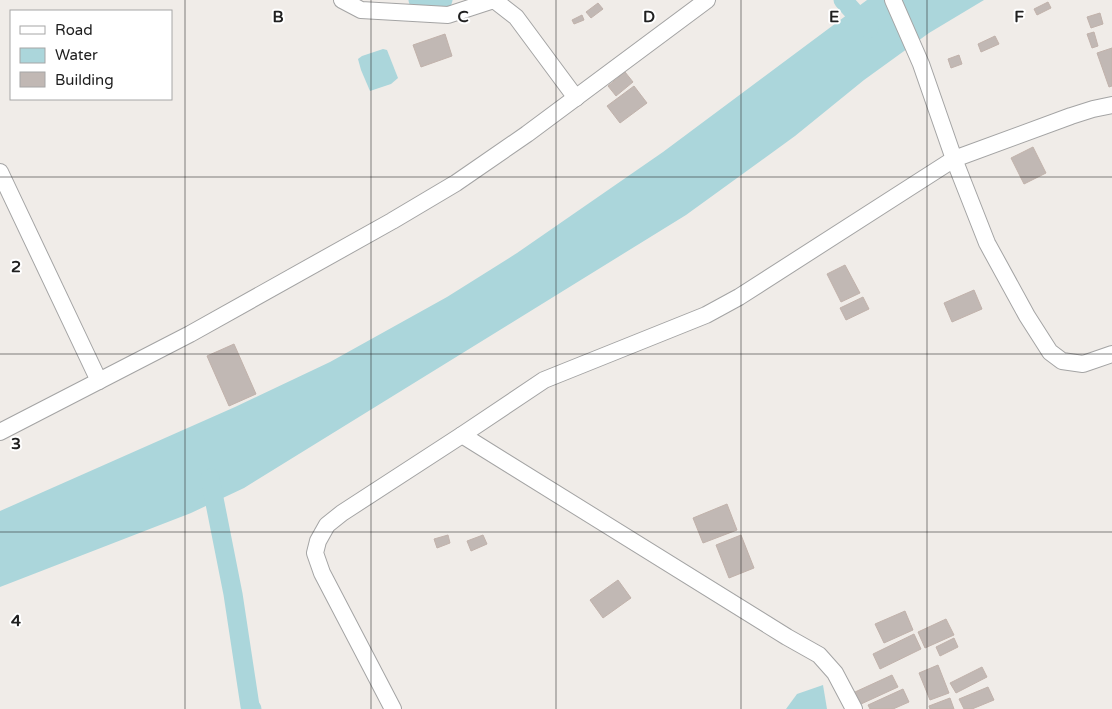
<svg xmlns="http://www.w3.org/2000/svg" width="1112" height="709" font-family="'Varela Round',sans-serif">
	<style>
		.water { fill: #abd6db }
		.lines { fill: none; stroke-linecap: round; stroke-linejoin: round }
		.canal { stroke: #abd6db; stroke-width: 19 }
		.building { fill: #c1b8b4; stroke: #c1b2ab }
		.street-casing { stroke: #a4a4a4; stroke-width: 18 }
		.street { stroke: #fff; stroke-width: 16 }
		.grid { fill: none; stroke: #202020; stroke-width: 1; stroke-opacity: 0.55 }
		.grid-label { font-size: 16px; text-anchor: middle; font-weight: bold; fill: #202020; stroke: #fff; stroke-width: 4; stroke-linejoin: round; paint-order: stroke }
	</style>
	<rect width="100%" height="100%" fill="#f0ece8"/>
	<g class="water">
		<path d="M867,0H984L929,33L864,80L795,136L686,215L244,488L191,513L0,587V511L235,407L330,362L447,297L517,253L663,152Z"/>
		<path d="M383,49L387,50L398,78L391,84L370,91L361,70L358,59L362,56Z"/>
		<path d="M823,685L827,709H786L797,694Z"/>
	</g>
	<g class="lines">
		<g class="canal">
			<path d="M418,0L437,5L443,0"/>
			<path d="M843,0L869,29"/>
			<path d="M210,478L233,594L250,706L252,709"/>
		</g>
	</g>
	<g class="building">
		<path d="M1048,2L1051,8L1037,15L1034,9Z"/>
		<path d="M598,3L603,9L591,18L586,12Z"/>
		<path d="M1100,13L1103,24L1091,28L1087,17Z"/>
		<path d="M582,15L584,20L574,24L572,20Z"/>
		<path d="M1094,32L1098,46L1092,48L1087,34Z"/>
		<path d="M445,34L452,56L421,67L413,45Z"/>
		<path d="M995,36L999,44L981,52L978,44Z"/>
		<path d="M1112,48V86L1109,87L1097,53Z"/>
		<path d="M959,55L962,64L951,68L948,59Z"/>
		<path d="M625,72L633,82L616,96L608,86Z"/>
		<path d="M634,86L647,103L620,123L607,106Z"/>
		<path d="M1033,147L1046,173L1024,184L1011,158Z"/>
		<path d="M845,265L860,293L841,302L827,274Z"/>
		<path d="M974,290L982,309L952,322L944,303Z"/>
		<path d="M863,297L869,309L846,320L840,308Z"/>
		<path d="M234,344L256,394L229,406L207,356Z"/>
		<path d="M727,504L737,530L703,543L693,518Z"/>
		<path d="M448,535L450,543L437,548L434,539Z"/>
		<path d="M483,535L487,544L471,551L467,541Z"/>
		<path d="M741,535L754,568L729,578L716,545Z"/>
		<path d="M618,580L631,598L603,618L590,600Z"/>
		<path d="M905,611L913,630L884,643L875,624Z"/>
		<path d="M946,619L954,635L925,648L918,632Z"/>
		<path d="M914,634L921,649L880,669L873,654Z"/>
		<path d="M954,638L958,647L940,656L936,647Z"/>
		<path d="M938,665L949,693L930,700L919,673Z"/>
		<path d="M982,667L987,677L956,693L950,683Z"/>
		<path d="M892,675L898,687L861,704L855,692Z"/>
		<path d="M988,687L994,700L972,709H964L959,699Z"/>
		<path d="M903,689L909,702L893,709H870L868,705Z"/>
		<path d="M950,698L954,709H930L929,706Z"/>
	</g>
	<g class="lines">
		<g class="street-casing">
			<g id="street">
				<path d="M342,0L361,10L448,15L494,0L516,17L576,98"/>
				<path d="M893,0L921,64L954,159L987,243L1027,316L1050,352L1062,361L1083,364L1112,354"/>
				<path d="M0,172L99,381"/>
				<path d="M0,432L190,334L392,221L456,183L527,134L707,0"/>
				<path d="M462,435L787,637L819,655L835,673L854,709"/>
				<path d="M393,709L322,573L315,553L318,541L327,525L342,513L462,435L544,380L706,315L739,297L954,159L1071,116L1093,109L1112,105"/>
			</g>
		</g>
		<use href="#street" class="street"/>
	</g>
	<path class="grid" d="M185,0V709M371,0V709M556,0V709M741,0V709M927,0V709M0,177H1112M0,354H1112M0,532H1112"/>
	<g class="grid-label">
		<text x="278" y="22">B</text>
		<text x="463" y="22">C</text>
		<text x="649" y="22">D</text>
		<text x="834" y="22">E</text>
		<text x="1019" y="22">F</text>
		<text x="16" y="272">2</text>
		<text x="16" y="449">3</text>
		<text x="16" y="626">4</text>
	</g>
	<rect x="10" y="10" width="162" height="90" fill="#ffffff" stroke="#a6a6a6"/>
	<rect x="20" y="26" width="25" height="8" fill="#ffffff" stroke="#a6a6a6"/>
	<text x="55" y="35" font-size="15" fill="#202020">Road</text>
	<rect x="20" y="48" width="25" height="15" fill="#abd6db" stroke="#a6a6a6"/>
	<text x="55" y="60" font-size="15" fill="#202020">Water</text>
	<rect x="20" y="72" width="25" height="15" fill="#c1b8b4" stroke="#a6a6a6"/>
	<text x="55" y="85" font-size="15" fill="#202020">Building</text>
</svg>
